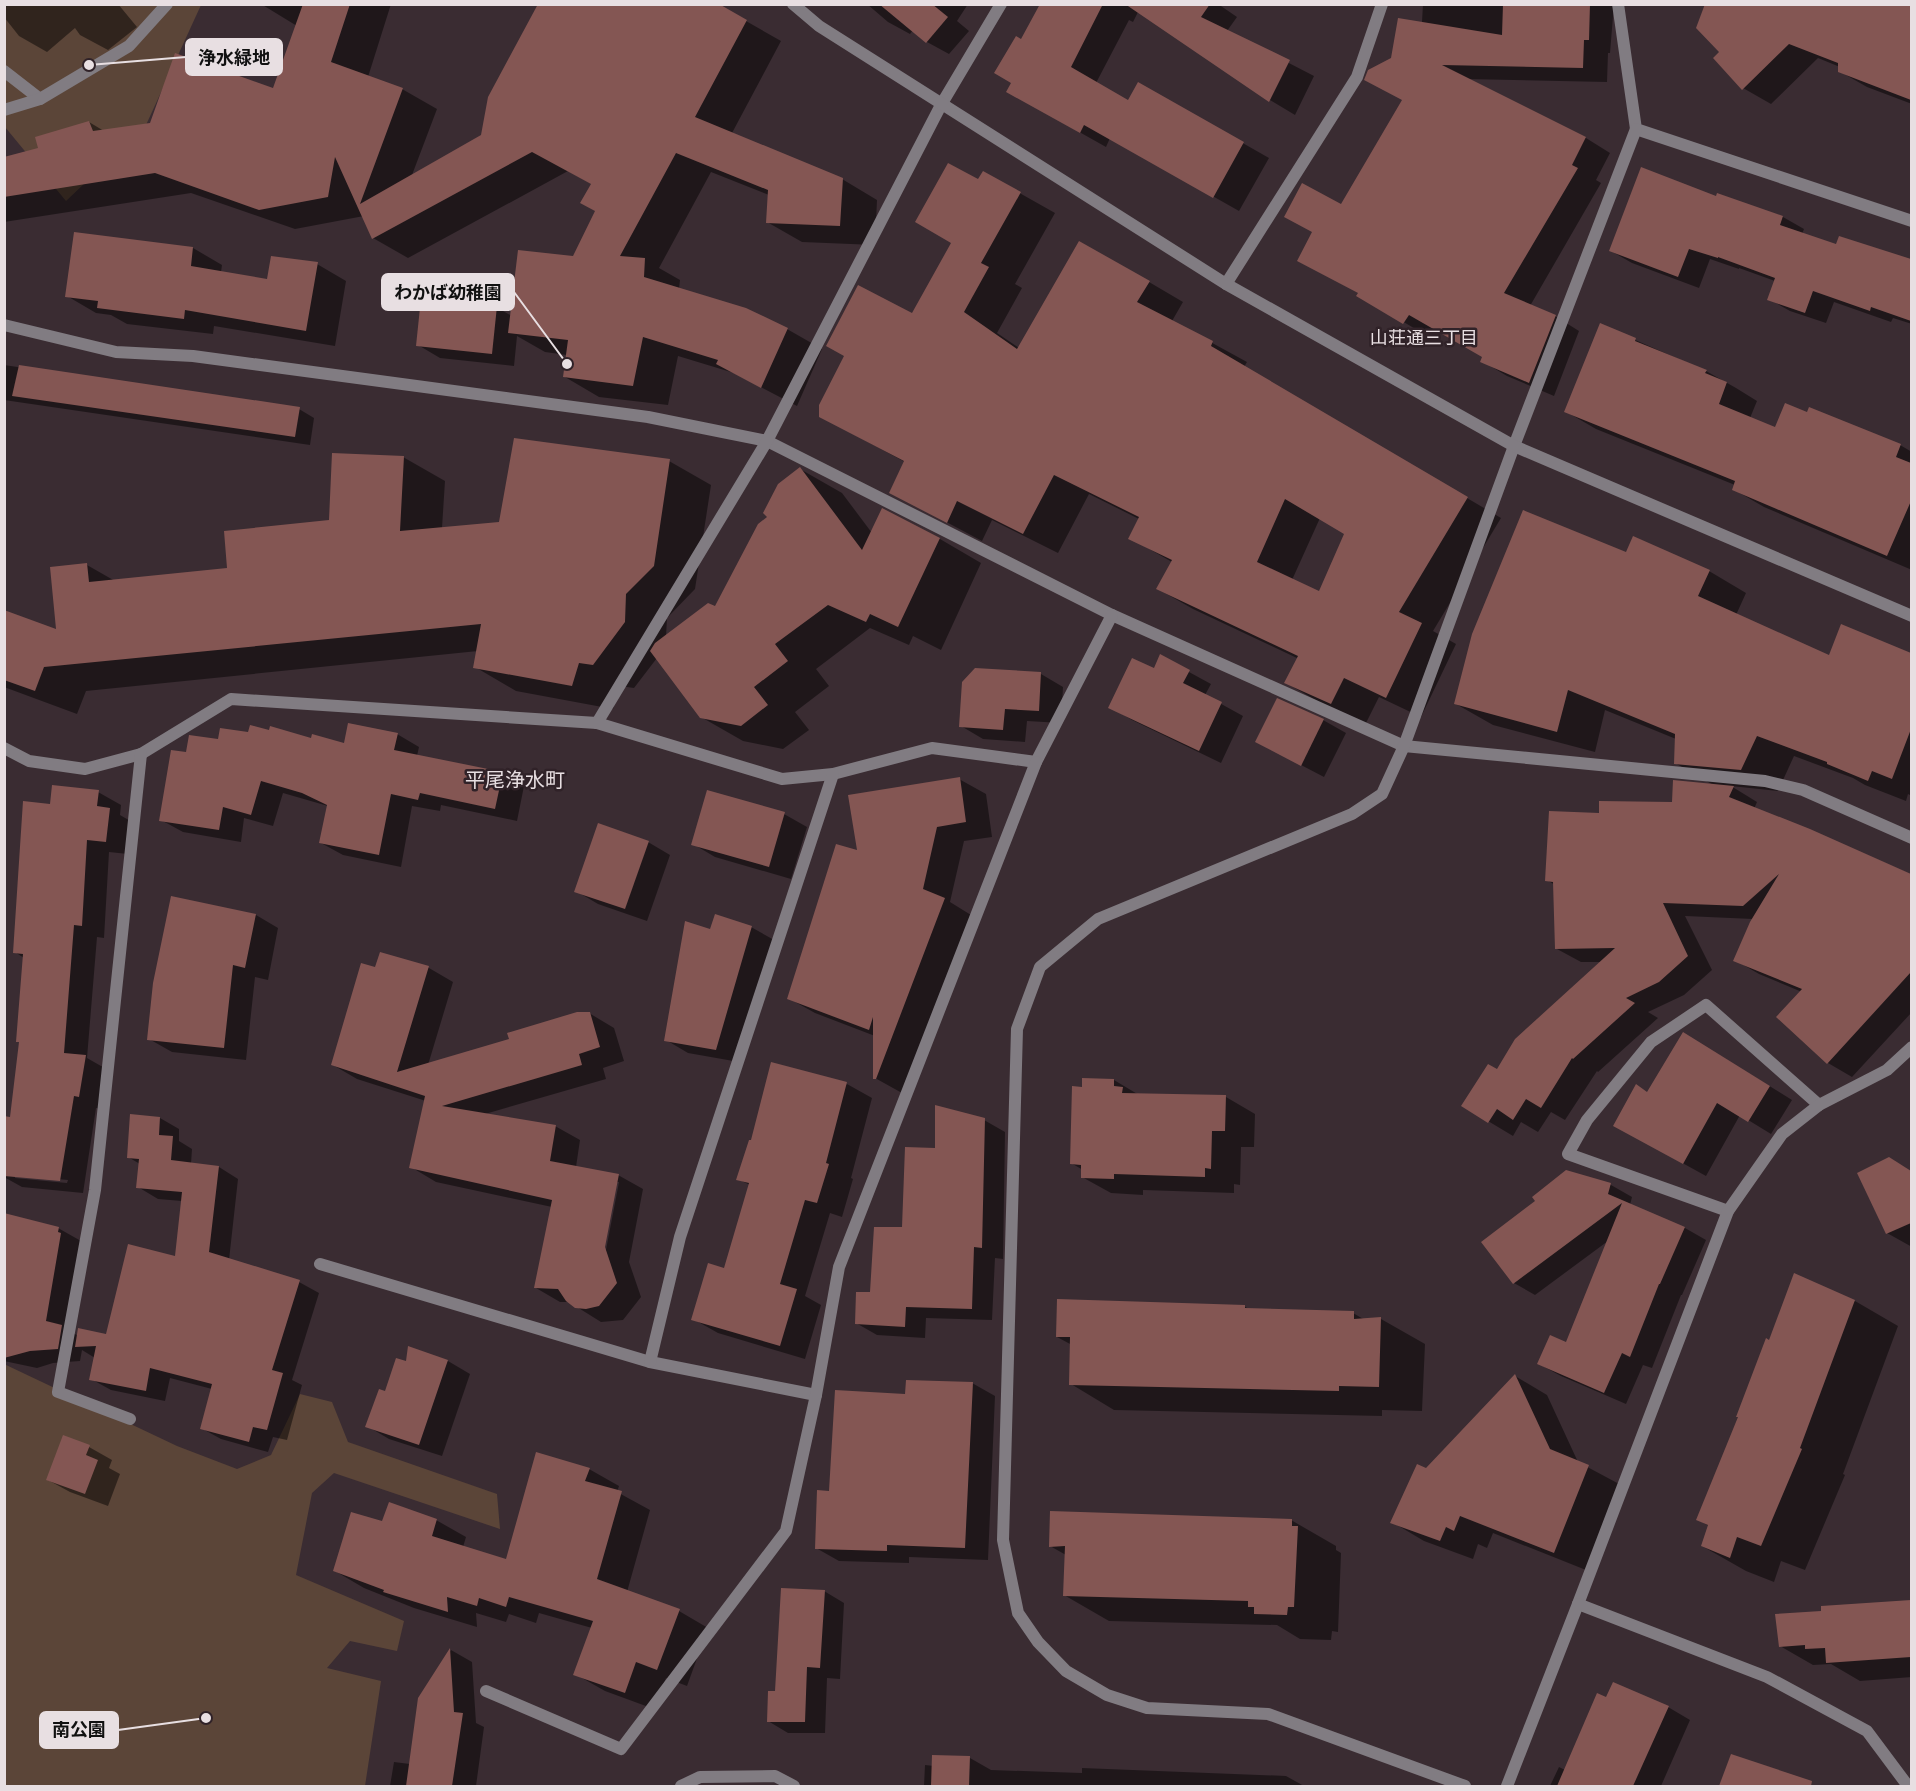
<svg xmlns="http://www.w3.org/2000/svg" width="1916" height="1791" font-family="Rubik,'Noto Sans JP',sans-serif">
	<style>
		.green { fill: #5b4538 }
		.shadow { fill: #0007; fill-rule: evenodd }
		.building { fill: #845653; fill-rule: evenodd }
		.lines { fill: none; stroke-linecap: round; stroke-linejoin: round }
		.minor { stroke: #817c82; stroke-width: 12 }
		.tertiary { stroke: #817c82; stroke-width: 12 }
		.labels { text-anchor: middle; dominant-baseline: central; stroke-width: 5; stroke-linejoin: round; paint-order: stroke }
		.neighbourhood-label { font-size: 18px; fill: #e8dfe2; stroke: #302228 }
		.quarter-label { font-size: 20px; fill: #e8dfe2; stroke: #302228 }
		.leader { fill: none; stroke: #e8dfe2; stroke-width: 2 }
		.callout-dot { fill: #e8dfe2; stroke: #302228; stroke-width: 2 }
		.callout { fill: #e8dfe2; stroke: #e8dfe2; stroke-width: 2 }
		.callout-label { font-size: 18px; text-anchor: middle; font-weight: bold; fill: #111 }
	</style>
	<rect width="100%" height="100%" fill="#3a2c32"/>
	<g class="green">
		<path d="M4,5H201L146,125L66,201L5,127Z"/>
		<path d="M4,1364L177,1446L237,1469L271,1455L300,1394L332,1402L348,1442L497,1494L500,1529L334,1473L312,1493L296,1575L404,1621L397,1651L350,1641L327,1668L381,1681L365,1786H5Z"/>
	</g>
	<g class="shadow">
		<path d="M4,4H118L137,27L108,50L80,35L75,28L47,52L19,36L4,17Z"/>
		<path d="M261,4H391L368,77L402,89L437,109L412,175L716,4L781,41L732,133L842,179L877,200L875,245L802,242L767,222L769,195L711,172L659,268L680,280L679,289L787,329L822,349L797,406L734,373L678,356L668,405L599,397L565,377L567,355L545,352L517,336L514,366L440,358L418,345L496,307L512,316L573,257L597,211L592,184L568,171L408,258L373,238L364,216L295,229L191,193L4,222V159L40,149L89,122L104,131L151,124L274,90L297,26Z"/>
		<path d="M867,4H968L957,21L969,31L949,54L927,42L913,30L910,34L888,22Z"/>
		<path d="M1041,4H1218L1237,17L1227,31L1314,76L1295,115L1270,100L1138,12L1133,22L1129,20L1096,83L1129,102L1139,84L1269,158L1239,211L1110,138L1106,147L1033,106L1013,82L1022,41Z"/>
		<path d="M1423,4H1614L1610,53H1608L1607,82L1465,79L1586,138L1610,153L1596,180L1601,183L1530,306L1555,316L1579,331L1554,396L1507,376L1482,361L1484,357L1434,328L1429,337L1358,295L1359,293L1299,261L1341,206L1404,101L1393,59L1422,22Z"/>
		<path d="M1702,4H1899L1912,10V104L1867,87L1839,71L1840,67L1818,58L1771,104L1743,88L1721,52L1706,7Z"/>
		<path d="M984,173L1055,213L1015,284L1022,288L997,333L1019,348L1149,282L1183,302L1172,321L1247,362L1244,367L1501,518L1433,631L1456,644L1421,717L1379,697L1366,723L1321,703L1286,683L1299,659L1193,609L1158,589L1172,562L1130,538L1139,519L1089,494L1058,553L992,520L982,541L890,492L905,462L820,416L913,315L953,242ZM1320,518L1346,533L1320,593L1292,580Z"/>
		<path d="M1718,194L1783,217L1804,229L1802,234L1837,246L1840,237L1912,261V324L1893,318L1891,322L1834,302L1826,323L1790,311L1769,299L1775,281L1739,268V269L1710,259L1699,288L1632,263L1611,251L1717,198Z"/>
		<path d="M193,248L222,265L221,272L268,280L317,264L346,281L335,346L214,326L213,334L127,324L111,315L96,313L67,296Z"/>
		<path d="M1601,325L1706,371L1736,388L1757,401L1750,418L1776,429L1900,445L1912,452V570L1764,507L1733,489L1735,485L1596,429L1565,411Z"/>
		<path d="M4,365L299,409L314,418L310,445L4,400Z"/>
		<path d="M403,457L445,481L442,528L500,523L669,461L711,485L695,589L667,618L666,637L716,608L769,517L800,469L842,493L872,533L940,539L981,563L941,650L913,636L909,645L870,628L816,669L829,686L795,712L809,730L783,749L743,741L701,717L657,658L634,688L620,686L613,709L516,691L475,667L478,651L86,691L77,714L4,687V612L58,632L87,565L115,581L229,569L331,522Z"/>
		<path d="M1627,554L1709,571L1746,593L1736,615L1829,657L1842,626L1912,655V796L1908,794L1906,801L1865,785L1853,778L1794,756L1778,791L1731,786L1757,802L1754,809L1810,830L1912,875V1012L1852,1077L1828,1063L1779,1017L1802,992L1759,974L1735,960L1753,919L1685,916L1712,970L1684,995L1648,1012L1658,1018L1598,1072L1597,1071L1565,1120L1551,1112L1538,1132L1521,1122L1513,1136L1463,1106L1602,962H1581L1557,949L1555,885L1547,880L1601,815L1674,804L1715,786L1675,763L1676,739L1605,710L1595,752L1493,725L1456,704Z"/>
		<path d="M1154,671L1189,672L1211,684L1205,695L1243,716L1221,763L1132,720L1110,707Z"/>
		<path d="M1041,674L1063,687L1061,723L1027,721L1025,742L983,739L961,726Z"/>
		<path d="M1323,720L1346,733L1324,777L1257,742Z"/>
		<path d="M397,734L419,747L417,756L502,774L524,786L517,821L441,805L440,811L412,806L401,867L343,855L321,843L328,806L283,793L273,826L244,818L241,842L183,832L161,820L187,754L219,741L312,740L345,745Z"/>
		<path d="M959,779L986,794L992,837L964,841L950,902L971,915L902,1093L875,1078V1036L815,1013L788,998L859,853Z"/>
		<path d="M98,792L121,805L120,815L132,822L128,854L109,852L104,938L97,937L87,1058L108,1070L102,1109L96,1108L83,1193L22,1187L4,1177V1118L12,1119L20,1043L24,958L15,952L51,806ZM15,1175L68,1180L67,1183L15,1178Z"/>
		<path d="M784,814L807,827L791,879L715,857L693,844Z"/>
		<path d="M648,842L670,855L647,921L598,904L576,891Z"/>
		<path d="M256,915L278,928L268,980L255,977L246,1060L172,1052L149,1039Z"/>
		<path d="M751,927L774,940L739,1062L688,1053L666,1040L711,931Z"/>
		<path d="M381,954L429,968L453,982L428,1065L511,1040L589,1013L614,1028L624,1061L603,1068L606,1079L485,1114L555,1126L580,1140L576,1167L618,1175L643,1189L629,1262L641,1297L623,1320L601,1322L569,1302H560L536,1288L552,1207L436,1182L411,1167L426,1101L357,1079L333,1065L376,969ZM616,1182H619L605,1255L602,1254Z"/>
		<path d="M1706,1047L1792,1100L1771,1134L1740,1115L1706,1176L1637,1138L1648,1093Z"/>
		<path d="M1114,1080L1139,1095L1226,1097L1255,1114L1254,1147H1241L1240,1185L1234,1184V1193L1143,1190V1195L1111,1193L1082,1177L1083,1170L1071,1163L1083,1088Z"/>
		<path d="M847,1084L872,1098L851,1178L853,1179L842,1217L830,1213L805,1296L821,1305L805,1359L718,1333L693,1319L725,1269L750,1185L738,1179Z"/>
		<path d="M160,1118L179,1129V1141L192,1149L191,1164L219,1167L238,1179L229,1260L299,1282L319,1293L292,1380L302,1385L287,1440L273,1437L268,1452L221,1439L201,1428L212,1389L170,1378L165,1401L111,1390L91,1379L95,1358L82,1350L80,1361L53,1363L37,1368L4,1361V1215L58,1228L81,1241L69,1330L78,1336L107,1335L176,1258L182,1201L158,1199L138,1187L140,1164L128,1157Z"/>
		<path d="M984,1120L1005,1132L1003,1259L995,1258L992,1320L926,1318L925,1338L877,1335L856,1323L904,1229L936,1150Z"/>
		<path d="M1889,1159L1912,1172V1247L1887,1233Z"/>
		<path d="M1566,1171L1611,1185L1632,1197L1630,1205L1685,1228L1706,1240L1682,1295H1681L1652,1368L1643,1365L1626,1404L1561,1376L1539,1364L1567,1344L1608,1241L1535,1295L1514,1283L1537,1201Z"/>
		<path d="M1855,1301L1898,1326L1843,1474L1845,1475L1805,1570L1781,1561L1774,1582L1746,1571L1702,1546L1709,1526L1697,1519L1770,1342Z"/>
		<path d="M1244,1306L1250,1310L1353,1313L1365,1320L1381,1319L1425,1344L1422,1411L1382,1410V1416L1114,1410L1071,1384L1072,1345L1057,1337Z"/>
		<path d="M448,1361L470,1374L442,1456L389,1439L367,1426L386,1393Z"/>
		<path d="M1515,1376L1547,1395L1578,1462L1621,1485L1586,1570L1493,1533L1487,1548L1478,1544L1473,1559L1424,1541L1392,1522L1426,1470Z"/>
		<path d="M972,1383L995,1396L988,1560L909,1557V1563L839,1561L816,1548L830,1492L907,1395Z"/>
		<path d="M89,1447L112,1460L109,1468L120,1474L108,1506L70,1492L48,1480Z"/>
		<path d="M589,1469L619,1486L617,1492L650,1510L627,1592L679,1611L708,1628L687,1686L666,1678L654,1709L605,1691L575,1674L592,1628L539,1613L536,1623L509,1614L506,1622L476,1613L477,1627L414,1608L364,1588L335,1571L383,1523L436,1520L466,1537L463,1547L507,1560Z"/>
		<path d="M1291,1520L1336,1546V1550L1341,1553L1338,1632L1332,1631L1331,1640L1300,1639L1277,1625L1109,1621L1064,1595L1066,1555L1050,1546Z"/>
		<path d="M824,1591L844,1603L840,1679L827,1678L825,1733H788L768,1721L777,1693Z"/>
		<path d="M1912,1601V1677L1860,1681L1831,1664L1813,1665L1780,1646L1822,1612V1608Z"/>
		<path d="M451,1650L472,1662L476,1723L484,1727L476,1786H390L394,1762L410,1764L419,1698Z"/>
		<path d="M1607,1699L1668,1707L1690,1720L1661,1786H1550L1559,1767L1565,1770Z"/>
		<path d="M1732,1755L1799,1779L1813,1786H1721Z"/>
		<path d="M970,1758L991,1770L1082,1773V1768L1286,1776L1304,1786H924L925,1765L934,1766Z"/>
	</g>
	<g class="building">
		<path d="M303,4H350L331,62L403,88L360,204L481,135L488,97L538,4H719L747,20L695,117L843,178L840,226L766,223L768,190L676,153L620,256L645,258L644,277L746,308L788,328L761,388L716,364L718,360L643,337L633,386L563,377L568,340L508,333L518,250L573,256L595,211L580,203L591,184L532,152L372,239L335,157L328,197L259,210L155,173L4,197V157L38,148L35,137L89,121L93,131L150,123L175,53L273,88Z"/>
		<path d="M879,4H932L948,17L926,43Z"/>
		<path d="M1040,4H1103L1071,67L1128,100L1138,82L1244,142L1213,198L1084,125L1080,133L1006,92L1011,83L994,73L1016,36L1021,39Z"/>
		<path d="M1125,4H1210L1201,17L1290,60L1269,102Z"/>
		<path d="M1503,4H1590L1589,40H1584L1583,68L1442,65L1586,137L1572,165L1578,168L1504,293L1556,315L1529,383L1480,362L1482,357L1409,315L1403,324L1356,296L1358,293L1297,261L1312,232L1284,217L1302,183L1341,204L1402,100L1364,80L1368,70L1391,58L1398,18L1502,35Z"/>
		<path d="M1705,4H1911V100L1838,72V63L1789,44L1742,90L1713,58L1719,52L1696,28Z"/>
		<path d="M948,163L978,179L983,171L1021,192L981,263L989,267L964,312L1017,349L1079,241L1150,281L1137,302L1213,341L1211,346L1468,497L1399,612L1422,623L1386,698L1344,678L1331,704L1284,683L1298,656L1156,589L1172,560L1128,539L1139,517L1054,475L1023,534L957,501L947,523L889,493L904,461L819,417V405L844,356L826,346L858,285L912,313L951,243L915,222ZM1285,499L1344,534L1319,591L1257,562Z"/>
		<path d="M1641,167L1716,196L1717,193L1783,216L1780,225L1836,244L1839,236L1911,259V321L1871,307L1870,311L1813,291L1805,313L1767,300L1775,278L1718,257V258L1689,249L1678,277L1609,251Z"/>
		<path d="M74,232L193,247L191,266L267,279L271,256L318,262L306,331L185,310L184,319L97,308L98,301L65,297Z"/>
		<path d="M421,298L497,306L492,354L416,346Z"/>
		<path d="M1600,323L1636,338L1635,341L1707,370L1705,373L1727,382L1719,404L1775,427L1785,403L1807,412L1809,407L1901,444L1896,457L1911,463V501L1887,556L1732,490L1735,481L1564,412Z"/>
		<path d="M19,365L300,407L295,437L12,396Z"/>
		<path d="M514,438L670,459L654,566L626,594L625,622L593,665L579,663L572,686L473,668L481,624L44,667L35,691L4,680V610L56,629L50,567L87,563L89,582L227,568L224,531L329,520L332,453L404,456L400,531L499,522Z"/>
		<path d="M800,467L862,550L882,508L940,538L898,627L870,614L866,622L828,605L775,644L788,661L754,687L768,705L741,726L700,718L650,651L655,643L708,603L715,606L758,524L767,517L763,513L778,484Z"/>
		<path d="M1523,510L1626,552L1633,536L1710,570L1698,596L1829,655L1841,624L1911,653V729L1892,779L1872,771L1868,781L1827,764V762L1757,736L1741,770L1674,764L1675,734L1568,690L1557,732L1454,704L1472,634Z"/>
		<path d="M1160,654L1190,670L1183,683L1222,702L1199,751L1108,708L1132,658L1154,668Z"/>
		<path d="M975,668L1041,672L1039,711L1005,709L1003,730L959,727L962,682Z"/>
		<path d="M1277,698L1324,719L1301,766L1255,742Z"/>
		<path d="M348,723L398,733L394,750L503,772L495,809L420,793L418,800L391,794L379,855L319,843L327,805L302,793L261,781L251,815L223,807L219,830L159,821L171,750L186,752L189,735L218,739L220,728L248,732L250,725L269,730L270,726L311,738L312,734L344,743Z"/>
		<path d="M960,777L966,822L937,827L923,889L945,898L876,1079H873V1017L869,1030L787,999L836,844L857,850L848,795Z"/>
		<path d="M1673,780L1734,786L1729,797L1810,829L1911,874V972L1827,1064L1776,1017L1802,989L1733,961L1750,922L1779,874L1743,906L1663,903L1688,956L1659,982L1626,998L1635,1003L1573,1059L1572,1058L1541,1108L1526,1099L1513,1120L1497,1109L1488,1123L1461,1106L1488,1064L1497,1069L1515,1039L1615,948L1555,949L1553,882L1545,881L1549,811L1599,813V801L1672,802Z"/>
		<path d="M52,785L99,790L97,806L110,808L106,842L87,840L82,926L74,925L64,1053L86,1055L79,1097L74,1096L60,1181L4,1176V1116L10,1117L19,1042H16L23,954L13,953L23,801L50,804Z"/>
		<path d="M707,790L785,812L769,867L691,845Z"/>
		<path d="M598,823L649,841L625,909L574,892Z"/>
		<path d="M171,896L256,914L245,968L233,965L224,1048L147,1040L153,983Z"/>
		<path d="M715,914L752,926L716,1050L664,1041L685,921L710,929Z"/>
		<path d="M380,952L429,966L397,1072L509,1039L507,1033L577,1012H590L600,1047L579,1054L582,1065L442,1106L556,1125L550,1161L619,1174L605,1247L617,1283L599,1306L586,1309L575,1308L566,1301L558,1289L534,1288L552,1200L409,1168L425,1096L331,1065L361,963L375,967Z"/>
		<path d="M1683,1032L1770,1086L1748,1122L1717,1103L1683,1164L1613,1126L1636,1084L1647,1092Z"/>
		<path d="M771,1062L847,1082L826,1163L829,1164L817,1203L805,1200L780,1284L797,1289L780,1346L691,1320L708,1263L724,1268L749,1183L736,1180L749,1140H751Z"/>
		<path d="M1082,1078L1114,1079V1086L1123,1087L1122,1093L1226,1095L1225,1131H1212L1211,1169L1205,1168V1177L1114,1174V1179L1081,1178V1165L1070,1164L1072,1086L1082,1087Z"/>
		<path d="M935,1105L985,1118L982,1248L974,1247L972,1309L906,1307L905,1327L855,1324L856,1292H870L874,1227H902L905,1147L935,1148Z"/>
		<path d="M130,1114L160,1117L159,1135L173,1136L171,1160L219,1166L209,1252L300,1280L272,1370L283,1373L267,1430L253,1427L249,1442L200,1429L212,1384L150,1368L146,1391L89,1380L96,1346L75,1347L78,1328L106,1334L128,1244L175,1256L182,1192L136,1188L139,1159L127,1158Z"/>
		<path d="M1889,1157L1911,1171V1223L1886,1234L1857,1173Z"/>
		<path d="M1566,1170L1611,1183L1608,1194L1685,1227L1660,1284H1659L1630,1357L1622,1353L1604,1393L1537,1364L1550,1335L1566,1342L1622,1203L1513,1284L1481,1242L1535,1201L1532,1197Z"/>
		<path d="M4,1213L59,1227L58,1232L61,1233L46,1321L62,1325L58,1349L30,1351L4,1358Z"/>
		<path d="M1794,1273L1855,1300L1800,1448L1802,1449L1761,1546L1737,1537L1730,1558L1701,1546L1708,1525L1696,1520L1738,1417H1736L1766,1338L1769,1340Z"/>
		<path d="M1057,1299L1245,1305V1308L1354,1311V1319L1381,1317L1379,1387L1339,1386V1391L1069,1385L1070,1337H1056Z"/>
		<path d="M408,1346L448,1360L419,1445L365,1427L379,1389L385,1391L396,1358L406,1361Z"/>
		<path d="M1515,1374L1550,1449L1589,1465L1554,1553L1460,1516L1454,1531L1446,1527L1440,1541L1390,1523L1417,1464L1426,1468Z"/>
		<path d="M906,1380L973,1382L965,1548L887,1545V1551L815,1549L817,1490L829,1491L835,1390L905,1394Z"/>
		<path d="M63,1435L90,1445L86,1455L98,1460L85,1494L46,1480Z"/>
		<path d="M536,1452L590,1468L585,1481L622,1491L597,1579L680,1609L657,1670L636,1662L625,1693L573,1675L593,1621L509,1597L506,1607L479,1598L477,1606L447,1597L448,1612L383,1592L384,1590L333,1571L351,1512L382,1521L389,1502L437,1519L432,1536L506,1559Z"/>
		<path d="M1050,1511L1292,1519V1526H1298L1294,1607H1288L1287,1615L1254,1614V1607H1248V1601L1063,1596L1065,1546L1049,1547Z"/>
		<path d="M781,1588L825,1590L820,1668L807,1667L805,1722H767L768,1691H775Z"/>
		<path d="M1911,1600V1657L1826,1663L1825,1648L1805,1649V1645L1779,1647L1775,1614L1821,1611V1606Z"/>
		<path d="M450,1648L454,1712L463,1713L452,1786H406L418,1698Z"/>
		<path d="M1613,1682L1669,1706L1633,1786H1557L1597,1693L1606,1697Z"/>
		<path d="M1731,1754L1812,1781L1811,1786H1719Z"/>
		<path d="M932,1755L970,1756L969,1786H931Z"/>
	</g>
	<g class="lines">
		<g class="minor">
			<path d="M1618,4L1636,129L1912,221"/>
			<path d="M4,71L40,99"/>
			<path d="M1226,284L1357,77L1382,4"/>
			<path d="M4,325L116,352L193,356L648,417L767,441L1112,615L1404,746L1765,781L1803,790L1912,838"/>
			<path d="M597,723L767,441L941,105L1001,4"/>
			<path d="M4,748L29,761L85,769L141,754L231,699L597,723L782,779L833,774L932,748L1036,762L1112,615"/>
			<path d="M1728,1211L1568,1154L1587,1120L1651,1042L1706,1005L1819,1105"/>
			<path d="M320,1264L650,1362L816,1395"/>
			<path d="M650,1362L680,1237L833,774"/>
			<path d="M130,1419L58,1392L95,1190L141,754"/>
			<path d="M1578,1604L1728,1211L1782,1134L1819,1105L1887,1070L1912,1047"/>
			<path d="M486,1691L621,1749L786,1531L816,1395L839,1267L1036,762"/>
			<path d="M681,1786L700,1777L775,1776L794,1786"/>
			<path d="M1465,1786L1268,1714L1147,1708L1107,1695L1066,1671L1038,1642L1018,1613L1003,1540L1017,1029L1040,967L1098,919L1352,814L1382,794L1404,746L1514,446L1636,129"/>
			<path d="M1507,1786L1578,1604L1767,1677L1867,1731L1908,1786"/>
		</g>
		<g class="tertiary">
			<path d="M793,4L819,26L1226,284L1514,446L1912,616"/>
			<path d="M4,110L40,99L129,46L167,4"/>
		</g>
	</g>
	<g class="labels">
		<g class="neighbourhood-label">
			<text x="1424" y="338">山荘通三丁目</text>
		</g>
		<g class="quarter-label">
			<text x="515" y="780">平尾浄水町</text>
		</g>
	</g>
	<path class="leader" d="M89 65L186 57M567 364L514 292M206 1718L118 1730"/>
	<g class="callout-dot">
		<circle cx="89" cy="65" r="6"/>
		<circle cx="567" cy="364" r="6"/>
		<circle cx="206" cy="1718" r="6"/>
	</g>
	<g class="callout">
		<rect x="186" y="39" width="96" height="36" rx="6"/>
		<rect x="382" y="274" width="132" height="36" rx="6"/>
		<rect x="40" y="1712" width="78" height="36" rx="6"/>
	</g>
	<g class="callout-label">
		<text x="234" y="64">浄水緑地</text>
		<text x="448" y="299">わかば幼稚園</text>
		<text x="79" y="1736">南公園</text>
	</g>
	<rect width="1916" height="1791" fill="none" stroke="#e8dfe2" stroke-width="12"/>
</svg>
